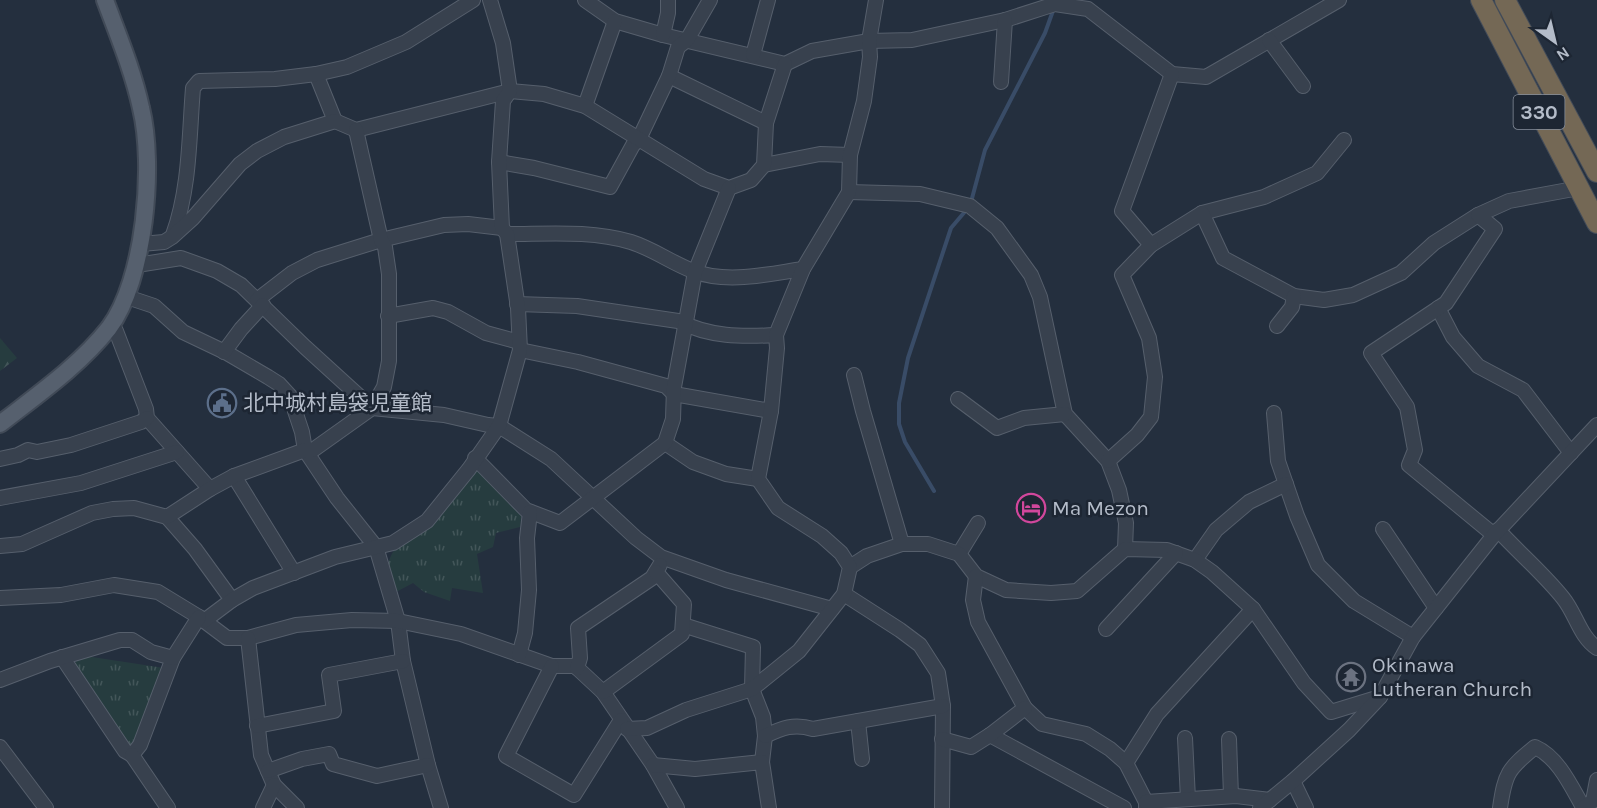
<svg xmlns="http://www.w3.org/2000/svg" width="1597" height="808" font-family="Karla,'Noto Sans JP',sans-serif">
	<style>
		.grass { fill: url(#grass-tufts) }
		.forest { fill: url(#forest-firs) }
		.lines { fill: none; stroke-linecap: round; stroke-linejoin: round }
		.stream { stroke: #394c67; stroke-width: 4 }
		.minor-casing { stroke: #565f6c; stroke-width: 16 }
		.major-casing { stroke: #414a57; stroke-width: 20 }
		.highway-casing { stroke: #434c59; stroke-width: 22 }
		.minor { stroke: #38414e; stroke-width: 14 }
		.major { stroke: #56606e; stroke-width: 16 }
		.highway { stroke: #746855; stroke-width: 20 }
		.labels { text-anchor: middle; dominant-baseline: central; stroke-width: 5; stroke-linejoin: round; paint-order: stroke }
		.shield { fill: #1d2633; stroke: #878f9c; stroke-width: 1.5 }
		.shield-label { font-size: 20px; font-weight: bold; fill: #b4bcc9 }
		.poi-label { font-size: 21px; fill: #b4bcc9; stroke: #1d2633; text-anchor: start }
	</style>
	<defs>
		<pattern id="grass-tufts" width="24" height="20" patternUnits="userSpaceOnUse" patternTransform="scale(1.5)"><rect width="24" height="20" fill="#263c3f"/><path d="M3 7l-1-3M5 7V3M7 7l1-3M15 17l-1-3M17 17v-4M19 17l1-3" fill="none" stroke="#435659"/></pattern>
		<pattern id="forest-firs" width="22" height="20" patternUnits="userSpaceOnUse" patternTransform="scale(1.5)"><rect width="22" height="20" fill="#263c3f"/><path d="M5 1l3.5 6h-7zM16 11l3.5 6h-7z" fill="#435659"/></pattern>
	</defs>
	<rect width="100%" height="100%" fill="#242f3e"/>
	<g class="grass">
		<path d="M477,466L522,509L520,527L496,533L493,547L477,554L483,593L452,588L450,601L424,592L413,583L396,592C387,574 384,565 396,547Z"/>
		<path d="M79,655L164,668L136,745H127L74,666Z"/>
	</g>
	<path class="forest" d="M0,338L17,358L0,371Z"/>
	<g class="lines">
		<g class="stream">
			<path d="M971,202L985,150L1045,33L1054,8"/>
			<path d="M934,491L905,442L899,424V403L908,358L951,228L968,208"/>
		</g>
		<g class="minor-casing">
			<g id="minor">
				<path d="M585,0L615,21L663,35L785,64L812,51L869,41L912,40L1005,20L1055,4L1088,9L1172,74L1206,77L1339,0"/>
				<path d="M663,35L668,13V0"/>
				<path d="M1269,40L1303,86"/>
				<path d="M753,55L768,0"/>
				<path d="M316,74L335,121"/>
				<path d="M669,76L766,123"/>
				<path d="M1001,82L1005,20"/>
				<path d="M585,106L615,21"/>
				<path d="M499,162L534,168L610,187L633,145L639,139L669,76L678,47L687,40L710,0"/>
				<path d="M764,165L820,154L850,155"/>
				<path d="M849,192L920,194L970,206L997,228L1031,275L1040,297L1065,414L1108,461L1119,490L1126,523L1125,549"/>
				<path d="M1202,213L1264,197L1317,173L1344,140"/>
				<path d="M507,234C548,234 591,230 631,242C653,249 672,263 693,271C727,284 768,274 803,269"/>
				<path d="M173,235C190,188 189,137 193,88L199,81L275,79L316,74L347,67L406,42L473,0"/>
				<path d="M141,244L164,242L172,237L193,218L240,164L257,151L284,137L335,121L356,130L510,91L544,94L585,106L704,179L729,188L751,180L764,165L766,123L785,64"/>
				<path d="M1151,245L1202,213L1223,258L1294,296L1324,300L1353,295L1401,273L1434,243L1478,215"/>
				<path d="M137,265L181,258L217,271L241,285L305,347L372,408L444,415L488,425L499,426L551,459L636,538L661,557L726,580L832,609"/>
				<path d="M127,297L154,306L183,332L227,353L268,377L279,384L290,396L302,432L305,450L337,498L376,547L398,621L403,661L428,765L441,808"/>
				<path d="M257,300L292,273L317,260L381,240L444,225L468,224L502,228"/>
				<path d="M517,304L577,306L678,321C710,337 741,337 776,335"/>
				<path d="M1438,308L1453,337L1478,366L1523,390L1571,453"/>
				<path d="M388,316L433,308L448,312L486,333L519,342"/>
				<path d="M110,326L116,331L146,409L147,418L210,489"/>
				<path d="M1277,326L1292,307L1294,296"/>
				<path d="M520,350L578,362L666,386L674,394L771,411"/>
				<path d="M224,352L241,329L263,305"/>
				<path d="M854,375L863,411L902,544"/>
				<path d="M958,399L997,428L1024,418L1065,414"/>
				<path d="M1274,413L1278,461L1297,516L1318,565L1354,601L1413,637"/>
				<path d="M665,443L693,462L726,474L758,479"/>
				<path d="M475,458L526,510L560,523L665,443L673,419L674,387L695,272L729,188"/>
				<path d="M0,459L18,455L28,450L37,452L71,445L141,422L147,418"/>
				<path d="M1108,461L1137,435L1151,417L1155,377L1149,338L1122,275L1151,245L1122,211L1172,74"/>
				<path d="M234,476L294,573"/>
				<path d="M0,498L81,483L177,452"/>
				<path d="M167,517L195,549L232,600"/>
				<path d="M1383,529L1436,608"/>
				<path d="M1498,530C1519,553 1544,574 1563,598C1576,614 1580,637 1597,648"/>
				<path d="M1494,535L1409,465L1415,450L1407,407L1371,353L1446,303L1495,229L1478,215L1509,201L1579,188"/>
				<path d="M0,546L22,544L92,513L113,509L134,508L167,517L210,489L234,476L305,450H313L372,408L384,387L389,361V274L385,247L381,240L356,130"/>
				<path d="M959,554L978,523"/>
				<path d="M1195,560L1216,530L1249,502L1286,484"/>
				<path d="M850,567L867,556L902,544H928L959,554L976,576L1006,590L1051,593L1077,591L1125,549L1167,550L1195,560L1212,572L1253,609L1304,683L1331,712L1380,697"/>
				<path d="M976,576L973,600L978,622L1025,708L1042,724L1086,734L1110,749L1126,763L1146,802V808"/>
				<path d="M844,594L900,630L920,645L938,673L943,706L942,808"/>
				<path d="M0,598L61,595L114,585L158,592L199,617L227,638H248L296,625L352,620L398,621L461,634L552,666H575L603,692L653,765L677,808"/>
				<path d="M204,621L232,600L253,588L335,557L393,543L427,521L469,469L499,426L520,350L518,308L507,234L502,228L499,162L503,101L510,91L503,43L490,0"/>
				<path d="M683,625L753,647L752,689L763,717L765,736L762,762"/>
				<path d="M1106,629L1176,553"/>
				<path d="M248,638L261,755L274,785L297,808"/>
				<path d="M519,655L525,633L529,590L527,538L530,512"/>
				<path d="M62,657L125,751L132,755L140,745L173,658"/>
				<path d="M552,666L506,756L574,795L621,720"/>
				<path d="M577,668L580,658L578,628L652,578L660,565"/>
				<path d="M0,680L50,661L120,640H132L151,652L173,658L199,617"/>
				<path d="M603,692L682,634L684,604L656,572"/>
				<path d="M858,721L862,759"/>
				<path d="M257,726L334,711L329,675L403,661"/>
				<path d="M627,729L647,728L686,710L752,689L799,651L844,594L850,567L841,553L822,536L778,508L758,479L771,411L777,348L776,335L803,269L849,192L850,155L864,101L870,57L869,41L876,0"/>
				<path d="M990,735L1124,808"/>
				<path d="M765,736C782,728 794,723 813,729L943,706"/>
				<path d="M1185,738L1188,799"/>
				<path d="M942,739L971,747L990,735L1025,708"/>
				<path d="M1229,739L1231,796"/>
				<path d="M0,747L46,808"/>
				<path d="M132,755L168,808"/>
				<path d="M1126,763L1157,714L1253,609"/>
				<path d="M653,765L695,769L762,762L769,808"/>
				<path d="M268,771L302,759L329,754L333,764L377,776L428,765"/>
				<path d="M1293,781L1306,808"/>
				<path d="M1146,802L1236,796L1270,800"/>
				<path d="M263,808L274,785"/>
				<path d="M1260,808L1293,781L1349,730L1380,697L1413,637L1494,535L1597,425"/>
				<path d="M1500,808C1505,773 1508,769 1535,747C1558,757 1571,786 1583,807"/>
				<path d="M1583,808L1593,801L1597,780"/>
			</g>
		</g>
		<g class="major-casing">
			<path id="major" d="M0,424C37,395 79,366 109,328C145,280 155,165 141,108C133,71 118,35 105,0"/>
		</g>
		<g class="highway-casing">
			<g id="highway">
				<path d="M1481,0L1597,223"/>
				<path d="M1505,0L1597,172"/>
			</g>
		</g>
		<use href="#minor" class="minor"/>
		<use href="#major" class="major"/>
		<use href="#highway" class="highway"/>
	</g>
	<defs>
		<g id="civic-ring" transform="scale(1.5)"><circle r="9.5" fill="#1d2633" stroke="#5c6f8a" stroke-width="1.5"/><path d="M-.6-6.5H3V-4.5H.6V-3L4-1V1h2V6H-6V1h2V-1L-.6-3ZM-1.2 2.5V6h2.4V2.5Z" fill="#5c6f8a"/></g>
		<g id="hotel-ring" transform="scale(1.5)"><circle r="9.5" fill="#1d2633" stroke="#d1479c" stroke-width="1.5"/><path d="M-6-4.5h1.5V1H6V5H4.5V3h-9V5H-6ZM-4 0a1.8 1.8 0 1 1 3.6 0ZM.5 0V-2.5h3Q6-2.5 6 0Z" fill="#d1479c"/></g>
		<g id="temple-ring" transform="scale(1.5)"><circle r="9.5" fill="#1d2633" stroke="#6b7280" stroke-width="1.5"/><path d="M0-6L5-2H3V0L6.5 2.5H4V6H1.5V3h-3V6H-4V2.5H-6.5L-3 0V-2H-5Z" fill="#6b7280"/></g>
	</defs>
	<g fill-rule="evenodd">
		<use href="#civic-ring" x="222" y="403"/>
		<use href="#hotel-ring" x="1031" y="508"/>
		<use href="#temple-ring" x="1351" y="677"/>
	</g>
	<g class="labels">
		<rect class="shield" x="1513.5" y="95" width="51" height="34" rx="4.5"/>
		<g class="shield-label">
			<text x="1539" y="112">330</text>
		</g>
		<g class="poi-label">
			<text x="243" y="403">北中城村島袋児童館</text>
			<text x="1052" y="508">Ma Mezon</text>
			<text x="1372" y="665">Okinawa<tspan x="1372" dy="24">Lutheran Church</tspan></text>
		</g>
	</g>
	<g transform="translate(1555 42) rotate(146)" stroke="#1d2633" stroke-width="4.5" paint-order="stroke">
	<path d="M0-4.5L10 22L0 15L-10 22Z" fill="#b4bcc9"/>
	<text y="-9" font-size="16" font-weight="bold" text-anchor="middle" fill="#b4bcc9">N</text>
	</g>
</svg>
